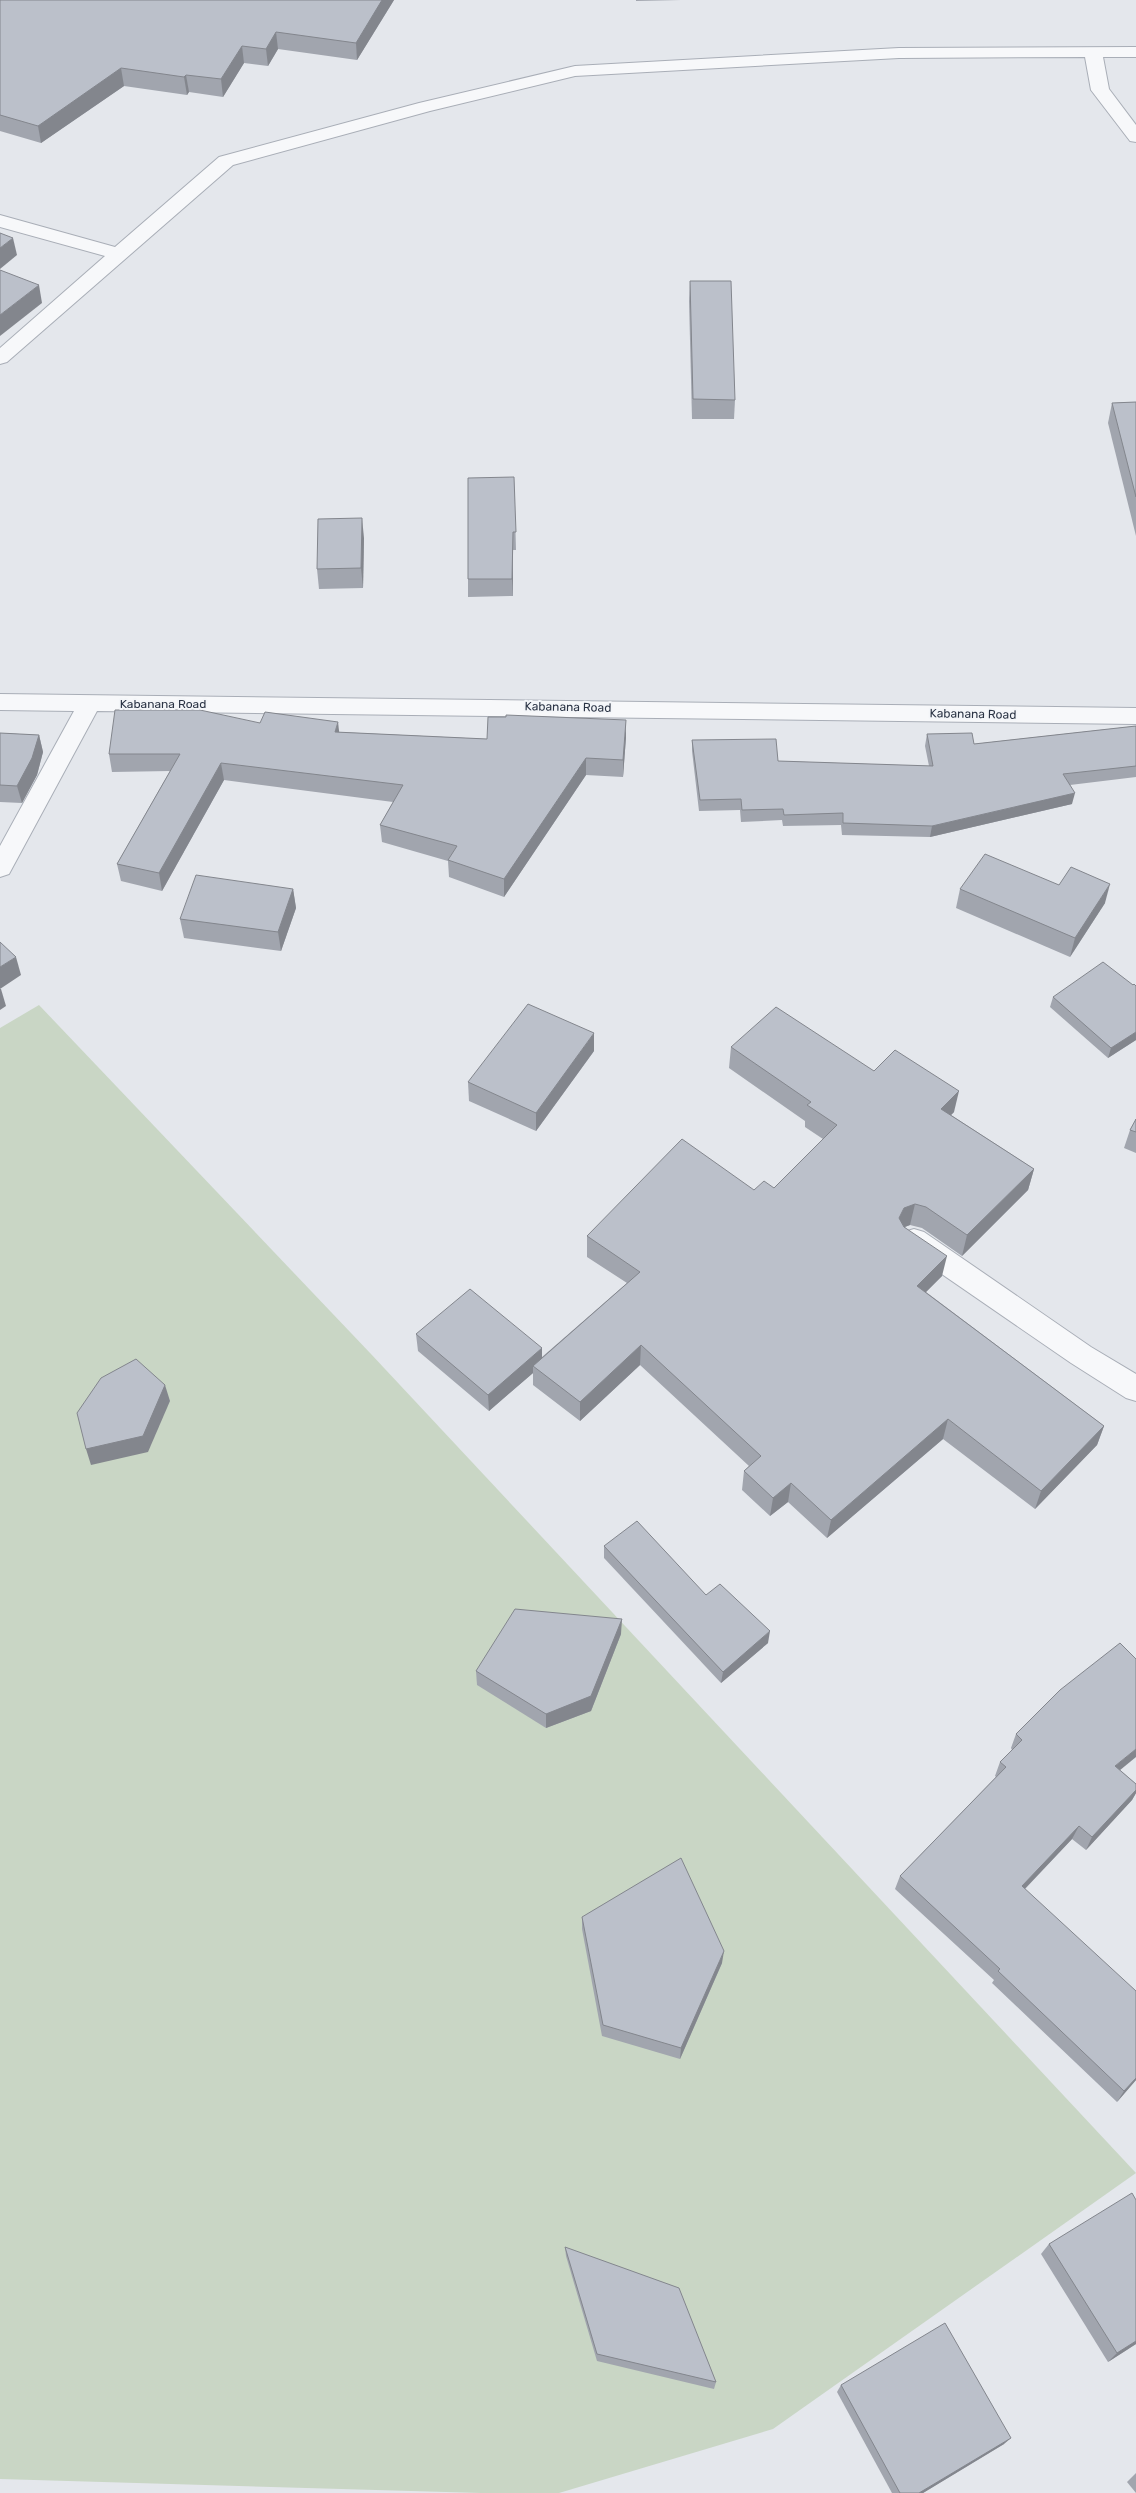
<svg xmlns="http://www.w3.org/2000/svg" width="1136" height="2493" font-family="Rubik,sans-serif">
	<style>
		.green { fill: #c9d6c5 }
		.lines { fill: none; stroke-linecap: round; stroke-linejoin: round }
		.minor-casing { stroke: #a9aeb7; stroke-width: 2 }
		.minor { fill: #f7f8fa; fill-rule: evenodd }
		.wall { fill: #a1a5ae }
		.shaded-wall { fill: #83868d }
		.building { fill: #bbc0ca; stroke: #83868d }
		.labels { text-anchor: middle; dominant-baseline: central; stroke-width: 4; stroke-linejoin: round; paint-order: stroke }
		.street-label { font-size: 12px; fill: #2b3445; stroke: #f4f6f9 }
	</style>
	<rect width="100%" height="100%" fill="#e4e7ec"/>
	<path class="green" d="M39,1005L371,1354L1136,2173L773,2429L559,2493H481L0,2479V1028Z"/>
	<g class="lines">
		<g class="minor-casing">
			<g id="minor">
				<path d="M1136,47V57H1103L1109,89L1136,125V142L1130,141L1091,90L1085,57L899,58L575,76L430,111L233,165L7,362L0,364V348L105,256L0,227V215L115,247L219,157L419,103L575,66L899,48Z"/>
				<path d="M0,694L1136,708V724L97,711L9,874L0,877V846L74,711L0,710Z"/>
				<path d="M914,1229L924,1232L1091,1347L1136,1374V1401L1126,1398L1071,1363L904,1248L900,1240L904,1232Z"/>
			</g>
		</g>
		<use href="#minor" class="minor"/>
	</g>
	<g class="wall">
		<path d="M0,0H394L357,60L278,49L268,66L244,63L223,97L189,92L187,95L124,86L41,143L0,131Z"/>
		<path d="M636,0H681L636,1Z"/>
		<path d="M690,281L735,400L734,419H692L689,301Z"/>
		<path d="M1136,402V536L1108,423L1112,403Z"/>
		<path d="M514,477L516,550H513V596L468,597V579Z"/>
		<path d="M364,538L363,588L319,589L317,569Z"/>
		<path d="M260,723L339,732L487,739L626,737L623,777L586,775L504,897L449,877L448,861L382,842L380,825L393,802L224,780L162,891L121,881L117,864L170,771L112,772L109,754Z"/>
		<path d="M1136,726V777L1070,785L1072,804L930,837L842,835L841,825L783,826L782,820L741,822L740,810L699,811L692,751V740L778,761L929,766L925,746L927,734L974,744Z"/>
		<path d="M0,733L39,735L43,752L37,775L22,803L0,802Z"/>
		<path d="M293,889L296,908L281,951L184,938L180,919Z"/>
		<path d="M960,889L1105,903L1070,957L956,908Z"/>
		<path d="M1133,985L1136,986V1040L1108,1058L1050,1007L1053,997Z"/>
		<path d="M731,1047L874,1071L954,1112L951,1115L1034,1169L1028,1190L962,1256L922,1228L910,1225L905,1227L942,1276L926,1292L1104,1426L1097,1445L1035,1509L943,1439L827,1538L788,1502L770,1516L742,1490L744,1471L749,1466L640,1365L580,1421L533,1385V1373L489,1411L418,1351L416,1334L542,1348V1357L627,1283L587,1257V1236L754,1190L774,1188L823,1139L805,1127V1121L729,1068Z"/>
		<path d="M594,1051L536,1131L469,1101L468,1082Z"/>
		<path d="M1136,1119V1153L1124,1148L1130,1130Z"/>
		<path d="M604,1546L706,1595L768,1643L721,1683L604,1558Z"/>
		<path d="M621,1634L591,1711L546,1728L477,1685L476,1671Z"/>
		<path d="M1016,1734L1120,1770L1136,1784V1793L1132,1800L1086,1850L1072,1839L1025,1889L1136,2080L1117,2102L992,1983L994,1980L895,1889L900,1876L996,1777L995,1776L1000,1762L1012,1750L1011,1748Z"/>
		<path d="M582,1917L722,1963L680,2059L602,2036L582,1929Z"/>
		<path d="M1136,2200V2344L1108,2362L1041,2254L1049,2244Z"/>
		<path d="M565,2247L716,2382L714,2389L597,2361L566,2256Z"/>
		<path d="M841,2385L1004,2444L923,2493H892L837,2392Z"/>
		<path d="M1136,2473V2493L1127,2482Z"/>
	</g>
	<g class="shaded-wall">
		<path d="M382,0H394L357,60L356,43Z"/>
		<path d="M276,32L278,49L268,66L266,49Z"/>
		<path d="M242,46L244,63L223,97L221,79Z"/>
		<path d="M121,68L124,86L41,143L38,126Z"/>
		<path d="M186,75L189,92L187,95L184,77Z"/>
		<path d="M13,238L17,255L0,269V248Z"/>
		<path d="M39,285L42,303L0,336V315Z"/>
		<path d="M362,518L364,538L363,588L361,568Z"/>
		<path d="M513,532V596L512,579Z"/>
		<path d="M626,720V737L623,777V760Z"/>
		<path d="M338,722L340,739L335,732Z"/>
		<path d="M39,735L43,752L37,775L22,803L17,786Z"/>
		<path d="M586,758V775L504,897V879Z"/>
		<path d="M221,763L224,780L162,891L159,873Z"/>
		<path d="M1075,793L1072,804L930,837L932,826Z"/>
		<path d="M1110,884L1105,903L1070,957L1075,938Z"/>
		<path d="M293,889L296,908L281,951L278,932Z"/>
		<path d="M16,957L21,975L0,989V967Z"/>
		<path d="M0,989H1L6,1006L0,1010Z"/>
		<path d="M1136,1032V1040L1108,1058L1111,1048Z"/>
		<path d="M594,1033V1051L536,1131V1113Z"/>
		<path d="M959,1091L954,1112L936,1130L941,1109Z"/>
		<path d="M1034,1169L1028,1190L962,1256L967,1235Z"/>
		<path d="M915,1204L910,1225L899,1229V1218L904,1208Z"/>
		<path d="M947,1256L942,1276L912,1306L917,1286Z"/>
		<path d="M641,1345L640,1365L580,1421V1402Z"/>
		<path d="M542,1348V1365L533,1366V1373L489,1411L488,1395Z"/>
		<path d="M165,1385L170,1401L148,1452L91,1465L86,1449Z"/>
		<path d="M948,1419L943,1439L827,1538L831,1520Z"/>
		<path d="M1104,1426L1097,1445L1035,1509L1041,1491Z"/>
		<path d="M791,1483L788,1502L770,1516L773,1498Z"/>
		<path d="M622,1619L621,1634L591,1711L546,1728V1714Z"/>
		<path d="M770,1631L768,1643L721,1683L723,1672Z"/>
		<path d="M1136,1749V1757L1108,1780L1115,1766Z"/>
		<path d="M1136,1790V1793L1132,1800L1086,1850L1092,1837Z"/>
		<path d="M1079,1826L1072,1839L1016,1898L1022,1886Z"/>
		<path d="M724,1951L722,1963L680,2059L681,2048Z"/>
		<path d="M1136,2078V2080L1117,2102L1124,2091Z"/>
		<path d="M1136,2341V2344L1108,2362L1117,2353Z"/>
		<path d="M1011,2438L1004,2444L923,2493H919Z"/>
	</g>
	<g class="building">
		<path d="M0,0H382L356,43L276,32L266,49L242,46L221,79L186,75L184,77L121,68L38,126L0,115Z"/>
		<path d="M0,233L13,238L0,248Z"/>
		<path d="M0,270L39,285L0,315Z"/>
		<path d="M690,281H731L735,400L693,399Z"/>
		<path d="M1136,402V497L1112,403Z"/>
		<path d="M514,477L516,532H513L512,579H468V478Z"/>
		<path d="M362,518L361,568L317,569L318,519Z"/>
		<path d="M115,710H200L260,723L265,712L338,722L335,732L487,739L488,717H506V715L626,720L623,760L586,758L504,879L448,860L457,846L380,825L403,785L221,763L159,873L117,864L180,754H109Z"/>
		<path d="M1136,726V766L1063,774L1075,793L932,826L843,823V813L784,815L783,809L742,810L741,799L700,800L692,740L776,739L778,761L933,766L927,734L972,733L974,744Z"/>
		<path d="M0,733L39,735L32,758L17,786L0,785Z"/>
		<path d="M985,854L1059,885L1071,867L1110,884L1075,938L960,889Z"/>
		<path d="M196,875L293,889L278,932L180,919Z"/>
		<path d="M0,942L16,957L0,967Z"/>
		<path d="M1103,962L1133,985L1134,984L1136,986V1032L1111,1048L1053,997Z"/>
		<path d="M528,1004L594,1033L536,1113L468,1082Z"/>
		<path d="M776,1007L874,1071L895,1050L959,1091L941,1109L1034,1169L967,1235L926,1207L915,1204L904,1208L899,1218L904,1227L947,1256L917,1286L1104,1426L1041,1491L948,1419L831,1520L791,1483L773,1498L744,1471L761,1456L641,1345L580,1402L533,1366L640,1272L587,1236L682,1139L754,1190L764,1181L774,1188L837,1125L807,1105L811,1102L731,1047Z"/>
		<path d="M1136,1119V1132L1130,1130Z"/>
		<path d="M470,1289L542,1348L488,1395L416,1334Z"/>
		<path d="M136,1359L165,1385L143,1436L86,1449L77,1413L101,1378Z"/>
		<path d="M637,1521L706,1595L720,1584L770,1631L723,1672L604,1546Z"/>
		<path d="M515,1609L622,1619L591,1696L546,1714L476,1671Z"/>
		<path d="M1120,1643L1136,1659V1749L1115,1766L1136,1784V1790L1092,1837L1079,1826L1022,1886L1136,1991V2078L1124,2091L998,1971L1000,1969L900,1876L1006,1767L1000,1762L1022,1740L1016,1734L1060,1690Z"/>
		<path d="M681,1858L724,1951L681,2048L603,2025L582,1917Z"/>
		<path d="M1132,2193L1136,2200V2341L1117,2353L1049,2244Z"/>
		<path d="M565,2247L679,2288L716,2382L597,2354Z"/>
		<path d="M945,2323L1011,2438L919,2493H900L841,2385Z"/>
	</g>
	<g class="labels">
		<g class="street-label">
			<text x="163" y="704">Kabanana Road</text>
			<text transform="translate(568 707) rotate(1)">Kabanana Road</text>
			<text transform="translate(973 714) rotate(1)">Kabanana Road</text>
		</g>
	</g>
</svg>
